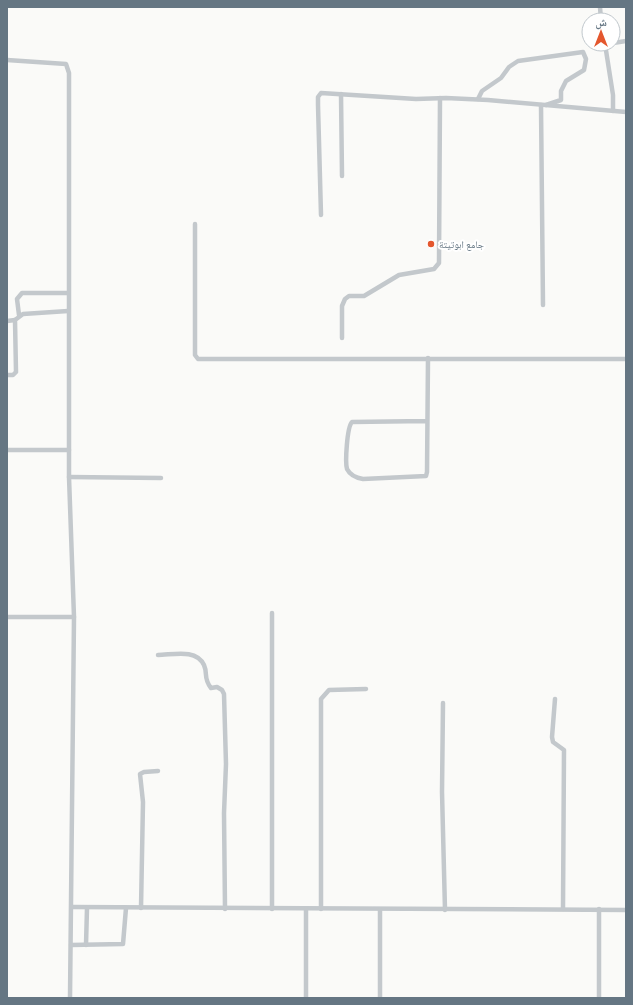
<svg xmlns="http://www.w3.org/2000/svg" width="633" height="1005" font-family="Barlow,'Noto Naskh Arabic',sans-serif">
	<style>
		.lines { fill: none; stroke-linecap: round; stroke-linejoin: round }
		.minor { stroke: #c3c8cc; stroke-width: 4.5 }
		.poi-dot { fill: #e4572e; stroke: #fff; stroke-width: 1.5 }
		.labels { text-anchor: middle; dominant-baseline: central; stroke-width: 4; stroke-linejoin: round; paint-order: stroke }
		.poi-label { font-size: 10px; fill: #657683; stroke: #fff; text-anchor: start }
	</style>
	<rect width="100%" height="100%" fill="#fafaf8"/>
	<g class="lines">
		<g class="minor">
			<path d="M600,7L601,20"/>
			<path d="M613,43L626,41"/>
			<path d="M605,44L613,95V111"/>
			<path d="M7,60L66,64L69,73V477L74,617L70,998"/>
			<path d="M341,94L342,176"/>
			<path d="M478,99L482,91L501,78L509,67L518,61L583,52L586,59L584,70L566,81L561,91V100L546,105"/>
			<path d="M541,105L543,305"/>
			<path d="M321,215L318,105V97L321,93L416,99L446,98L488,100L626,112"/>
			<path d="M195,224V355L198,359H626"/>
			<path d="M19,315L17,299L22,293H68"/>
			<path d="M7,321L15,320"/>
			<path d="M342,338V306L345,299L349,296H364L399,275L434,269L439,263L440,98"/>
			<path d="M7,375H13L16,372L15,320L23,314L68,311"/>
			<path d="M427,421L352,422C347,427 345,462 347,469C350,475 357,478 363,479L426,476L427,472L428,358"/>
			<path d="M7,450H69"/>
			<path d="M69,477L161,478"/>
			<path d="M7,617H74"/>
			<path d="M158,655C172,655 196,648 204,665C208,674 203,678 211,688L217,687L222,690L224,694L226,764L224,813L225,909"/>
			<path d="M555,699L552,737L553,742L564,750L563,909"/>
			<path d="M443,703L442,792L445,910"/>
			<path d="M73,907L626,910"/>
			<path d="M141,908L143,802L140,774L144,772L158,771"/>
			<path d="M272,909V613"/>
			<path d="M306,909V998"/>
			<path d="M321,909V699L329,690L366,689"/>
			<path d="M380,910V998"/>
			<path d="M71,945L123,944L126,908"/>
			<path d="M86,945L87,908"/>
			<path d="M599,998V909"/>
		</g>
	</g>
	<circle class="poi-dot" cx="431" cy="244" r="4"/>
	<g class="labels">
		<g class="poi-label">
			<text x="439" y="244">جامع ابوتيتة</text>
		</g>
	</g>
	<rect width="633" height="1005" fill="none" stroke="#657683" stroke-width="16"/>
	<g transform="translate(601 32)"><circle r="19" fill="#ffffff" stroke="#c1c8cd"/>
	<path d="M0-3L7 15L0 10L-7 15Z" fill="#e4572e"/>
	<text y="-6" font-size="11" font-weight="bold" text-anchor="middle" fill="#657683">ش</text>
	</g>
</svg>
